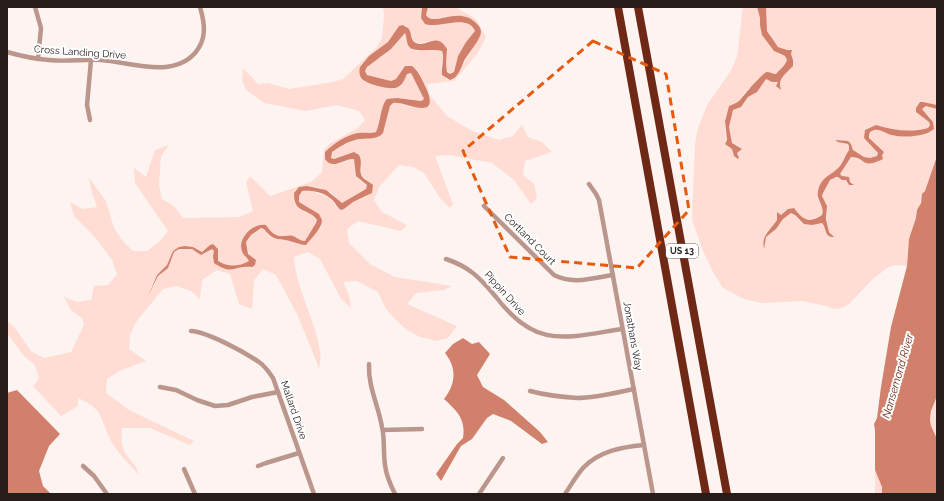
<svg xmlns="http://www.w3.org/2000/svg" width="944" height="501" font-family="Raleway,sans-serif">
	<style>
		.green { fill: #ffddd4 }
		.water { fill: #d1816b }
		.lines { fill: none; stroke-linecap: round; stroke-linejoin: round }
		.minor { stroke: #bb968c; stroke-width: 4.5 }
		.motorway { stroke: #6f2815; stroke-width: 8 }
		.marked { fill: none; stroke: #e8590c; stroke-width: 3; stroke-dasharray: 8 5; stroke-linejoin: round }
		.labels { text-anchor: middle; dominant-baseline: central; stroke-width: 4; stroke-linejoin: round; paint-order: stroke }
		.shield { fill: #fff; stroke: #67615f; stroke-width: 1 }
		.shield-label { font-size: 9px; font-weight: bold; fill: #261d1b }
		.street-label { font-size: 10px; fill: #261d1b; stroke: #fff }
		.water-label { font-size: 11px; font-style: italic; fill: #702713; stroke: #fff }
	</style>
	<rect width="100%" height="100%" fill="#fdf3f0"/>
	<g class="green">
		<path d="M383,7H422L421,14L434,25C446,23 469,17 475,31L466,42L458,56L454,72L450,74C444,69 446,60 447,53L433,40C418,44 414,47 409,29L399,27L388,42L369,56L360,67L363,80L403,83L407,74L411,73L424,99L421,101L397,98L383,105L380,124L376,132C370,134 364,132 358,133C346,135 333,144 325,152L338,164L351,159H354C359,173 350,174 367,185L366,189L342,203L338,201L331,193L320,188L307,186L297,189L300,210L311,214L317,220L316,223L305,241C300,241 298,238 293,236C290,235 287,236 284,236C275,237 271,232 266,225L245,235L242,251L249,261C238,267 228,267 217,261L218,249L210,245L202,252C189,244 186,246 173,251L167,265L157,275L149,291L154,286L158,276L168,268L174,252L179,249H192L204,254L210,249L212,248L214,251L213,257L214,263L236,269L244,266L252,267L246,242L251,235L261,228L264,229C275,243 279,237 293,242C298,243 301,245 306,245L314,233L321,228L319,214L299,202V196L302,191H311L329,197L338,208L344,209L353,202L366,197L373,185C356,172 363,176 360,157L354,152L334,159L331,158L330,155C336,145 354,140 364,138C371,136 377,139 382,134C384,131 389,111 390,106L393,103L397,102L410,107H426V89L416,69L405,66L396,79L391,81L367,75L365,71L372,62L381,57L405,33L408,46L417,51L436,49L442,51L444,55L441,67L446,79L449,80H453L480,37L481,32L480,27C474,24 459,15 453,16C444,16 432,25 426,15L428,7H455L476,19L486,37L477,54L454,81L427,84L429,94L447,116L472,131L499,140L513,136L522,125L528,137L542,142L552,152L525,161L523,175L534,184L537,198L531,204L514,180L492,163L449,155L435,156L453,204L450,208L440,198L424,173L413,167L399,165L380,186L374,200L382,212L407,225L401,231L358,221L347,229L349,243L370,264L395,277L452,286L444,290L416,293L407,304L457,326L448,338L437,341L420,337L407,330L396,320L386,309L378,292L357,281L343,282L349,295L351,308L341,299L320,259L308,252L294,257C296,290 316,320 320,352C321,357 320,363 319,368L297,314L276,275L263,269L254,280L252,309L239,304L230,274L217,270L202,280L200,299L191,291L177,286L163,289L136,322L130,335L129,349L146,361L119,371L107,379L106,393L129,410L194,441L190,445L150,428H122C121,437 121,448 127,456C134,465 135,463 139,475C130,465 117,452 111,441C99,418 105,410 78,398V406L61,416L33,386L39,379L35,365L24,356L7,333V321L15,328L31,351L44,358L71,352L84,325L82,318L71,310L64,297L77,302L91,300L94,286L108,285L117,274L112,260L95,237L74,216L70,202L83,209L97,207L92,193L89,178L106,201L114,228L122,240L133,251H147L159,242L168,231L135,183L134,168L146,177L155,150L169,145L161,156L159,185L162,199L174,206L183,218L240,217L253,211L246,182L250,176L270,196L311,182L322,172L324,150L329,144L358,128L365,120L359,111L337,105L306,111L264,103L246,90L242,80L243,68L258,84L268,83L289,89L333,82L343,79L376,48L382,38L384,16Z"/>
		<path d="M743,7H757L760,18V25L778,54L785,56L787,60C784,66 780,69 776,74L768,72L758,78L753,86L744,93L740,100L734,104L730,105C726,112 725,119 725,127C725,134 727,138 725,144L732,149L734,156L739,158L737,153L740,147L732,143L729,127L733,110L741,107L748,97L757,91L766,79L772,82L778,81L780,87C780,78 784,73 791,68C794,53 790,54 779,47C776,45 770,35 768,32C764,26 766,14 766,7H937V105L923,102L916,112L929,122L930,124L928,128C910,133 893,130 876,125L865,130L869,143L876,150L878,153L877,156L870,158L864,157L853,150L851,144L838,142L848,144L849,146V150C844,155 844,163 838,168L818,198L822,208V215C809,224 803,220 794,208L788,209L778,218L774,225L766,233L764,247L766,237L776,229L783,219L791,213C796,215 797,220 802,222C808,226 816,224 822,223L826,232L834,236C824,231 828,217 827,207C826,203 823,199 822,195C822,188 831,177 838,177L854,184L840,174L851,157H855L863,162L874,163L880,150C877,144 870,141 869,135C870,132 872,130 875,130C882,128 887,134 893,135C905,138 919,136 930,132L931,118L922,109L926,106L937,109V156L925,191C920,197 919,210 917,217C915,224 912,231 910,238C908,245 907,259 907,266L894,265L887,268L873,279L849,304L842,308L833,309L826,306L802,301L762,303L744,299L723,288L714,274L703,251L692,220L695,144L698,128L707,105L730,72L737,57Z"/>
		<path d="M937,396V439C926,426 931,410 937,396Z"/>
		<path d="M875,470L882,487V494H875Z"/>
	</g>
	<g class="water">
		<path d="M422,7H428L426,15C434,28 459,4 477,24C479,26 481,28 481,32C481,39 468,54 464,61C461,68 458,78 450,80L442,75C441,67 445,58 442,51C432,48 412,54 408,45C406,41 407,37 405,33L391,49L367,67L365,71L367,75L391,81L396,79L405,66H412C419,71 423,82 427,90C440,123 404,100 393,103L390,106L383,133C377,141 364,137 355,140C347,142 339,147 332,152L331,158L334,159L354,152L359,155C363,162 359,169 361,174C362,179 370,182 373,185L372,193L353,202L344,209L341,210C336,207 335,201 330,198C323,192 311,190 302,191L299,196V202L319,214L322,220C322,229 311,238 306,245C301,245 298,243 293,242C279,237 275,243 264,229L261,228L251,235L246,242L248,254L256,260L255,265L252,267C234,265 233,276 214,263L213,256L214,251L212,249L201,255L192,249H179L174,252L168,268L158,276L148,296L157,275L167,265L173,251L179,247L185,246L193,247L202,252L210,245L213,244L218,249V261C228,267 238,267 249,261C247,257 243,255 242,251C237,238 254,222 266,225C271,232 275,237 284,236C287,236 290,235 293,236C298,238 300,241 305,241L316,223L317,220C308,207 294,215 294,193L299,187L307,186L326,190L342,203L366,189L367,185L356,176L354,159C344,158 333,171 325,159V152C333,144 346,135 358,133C364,132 370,134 376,132C381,122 380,106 387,99L397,98L421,101L424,99L411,73L407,74C405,79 403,84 398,87C391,91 367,84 362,79C359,75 359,71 360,67L369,56L388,42L399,26L403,25C405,27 407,27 409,29C412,34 410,40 416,43C426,48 437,31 447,49L446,64L447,72L450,74L454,72L458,56L466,42L475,31C468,13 438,29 425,24L421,18Z"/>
		<path d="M757,7H766L767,31L778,47L787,50H792L791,54L793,60V66C786,74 777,78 781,90L776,86L778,82H772L766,79L757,92L748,97L741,107L733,110L729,127L732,143L742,149L737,153L739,158L738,159L734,156L732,149L725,144L727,140L725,121L729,106C733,104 737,103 740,100C744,95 763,72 767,72C770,72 773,74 776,74C780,69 785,66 787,60L785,56L774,51L762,35L760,25V18Z"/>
		<path d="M920,102H923L937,105V109L926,106L922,109L933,122L934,129C925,137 904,138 892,135C885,134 882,129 874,130L870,132L869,135V138L884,152L882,155L883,159C861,170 866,157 851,157L840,174L842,176L849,177L850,182L854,185H849L846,180H842L838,177H836L830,180L823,193L822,196L827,206L826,219L829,232L834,237C824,237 827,229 822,223L812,225L804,224L795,215L791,213L783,219L776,229L766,237L764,249C761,235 770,231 777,220V212L781,215L788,209L794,208C803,220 809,224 822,215C825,206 816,200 818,191C821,176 833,175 840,166C844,161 845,155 849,150V146L848,144L838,142L835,140L848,141L851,144L853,150L864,157L870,158L877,156L878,153L864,138L865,130L876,125C893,130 910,133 928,128L930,125L929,122L916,112V108Z"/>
		<path d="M937,156V396L931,411L930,420L931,426L937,439V494H882V487L875,470V430L874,424L877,418L881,387L891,327L907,266L909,239L916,218L917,210L921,203L922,194L925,191Z"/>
		<path d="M463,338L472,344L479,342L490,354L477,375L483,387L504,400L540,432L548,442L542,444L511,421L493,414L487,418L472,439L461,446L441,481L436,474L457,444L463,438C466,419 457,411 444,399C456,384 457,368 445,353L453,344Z"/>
		<path d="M17,390L60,434L49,446L39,471L43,486L51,494H7V393Z"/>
	</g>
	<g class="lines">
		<g class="minor">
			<path d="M35,7L41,28L38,59"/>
			<path d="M7,52C21,56 35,59 49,60C66,62 84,59 101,60C130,62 172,79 195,53C207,39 205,24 200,7"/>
			<path d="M90,120L87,105L91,60"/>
			<path d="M589,184L596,194L599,200L653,494"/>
			<path d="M484,206L554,275C573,285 593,278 613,275"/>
			<path d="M446,259C470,267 480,278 496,297C536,349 564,338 622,329"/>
			<path d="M191,331C208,332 244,352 259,362C265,366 269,372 273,378L314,494"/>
			<path d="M369,364C368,387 378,404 382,427C385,439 383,452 385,465C386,474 391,486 395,494"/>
			<path d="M160,387L176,390L197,400L215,406L228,405L252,397L278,392"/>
			<path d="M530,391C545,395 561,397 577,398C596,398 615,393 634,389"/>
			<path d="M383,430L422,429"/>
			<path d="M83,466L94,476L107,494"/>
			<path d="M258,466L266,463L299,453"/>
			<path d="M184,469L195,494"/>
			<path d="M479,494L503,458"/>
			<path d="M565,494C571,485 576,476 583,468C599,451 622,447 644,445"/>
		</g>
		<g class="motorway">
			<path d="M618,7L706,494"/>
			<path d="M638,7L727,494"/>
		</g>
	</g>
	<path class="marked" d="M593,41L666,74L689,210L637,268L510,257L463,151Z"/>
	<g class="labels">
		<rect class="shield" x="666" y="244" width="32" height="14" rx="3"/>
		<g class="shield-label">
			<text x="682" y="251">US 13</text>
		</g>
		<g class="street-label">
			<text transform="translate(80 52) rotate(4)">Cross Landing Drive</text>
			<text transform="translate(530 239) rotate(45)">Cortland Court</text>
			<text transform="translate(505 293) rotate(48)">Pippin Drive</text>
			<text transform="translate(633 336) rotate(80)">Jonathans Way</text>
			<text transform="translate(294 410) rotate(71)">Mallard Drive</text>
		</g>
		<g class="water-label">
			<text transform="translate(898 376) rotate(-74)">Nansemond River</text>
		</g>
	</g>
	<rect width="944" height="501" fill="none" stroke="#261d1b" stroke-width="16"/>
</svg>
